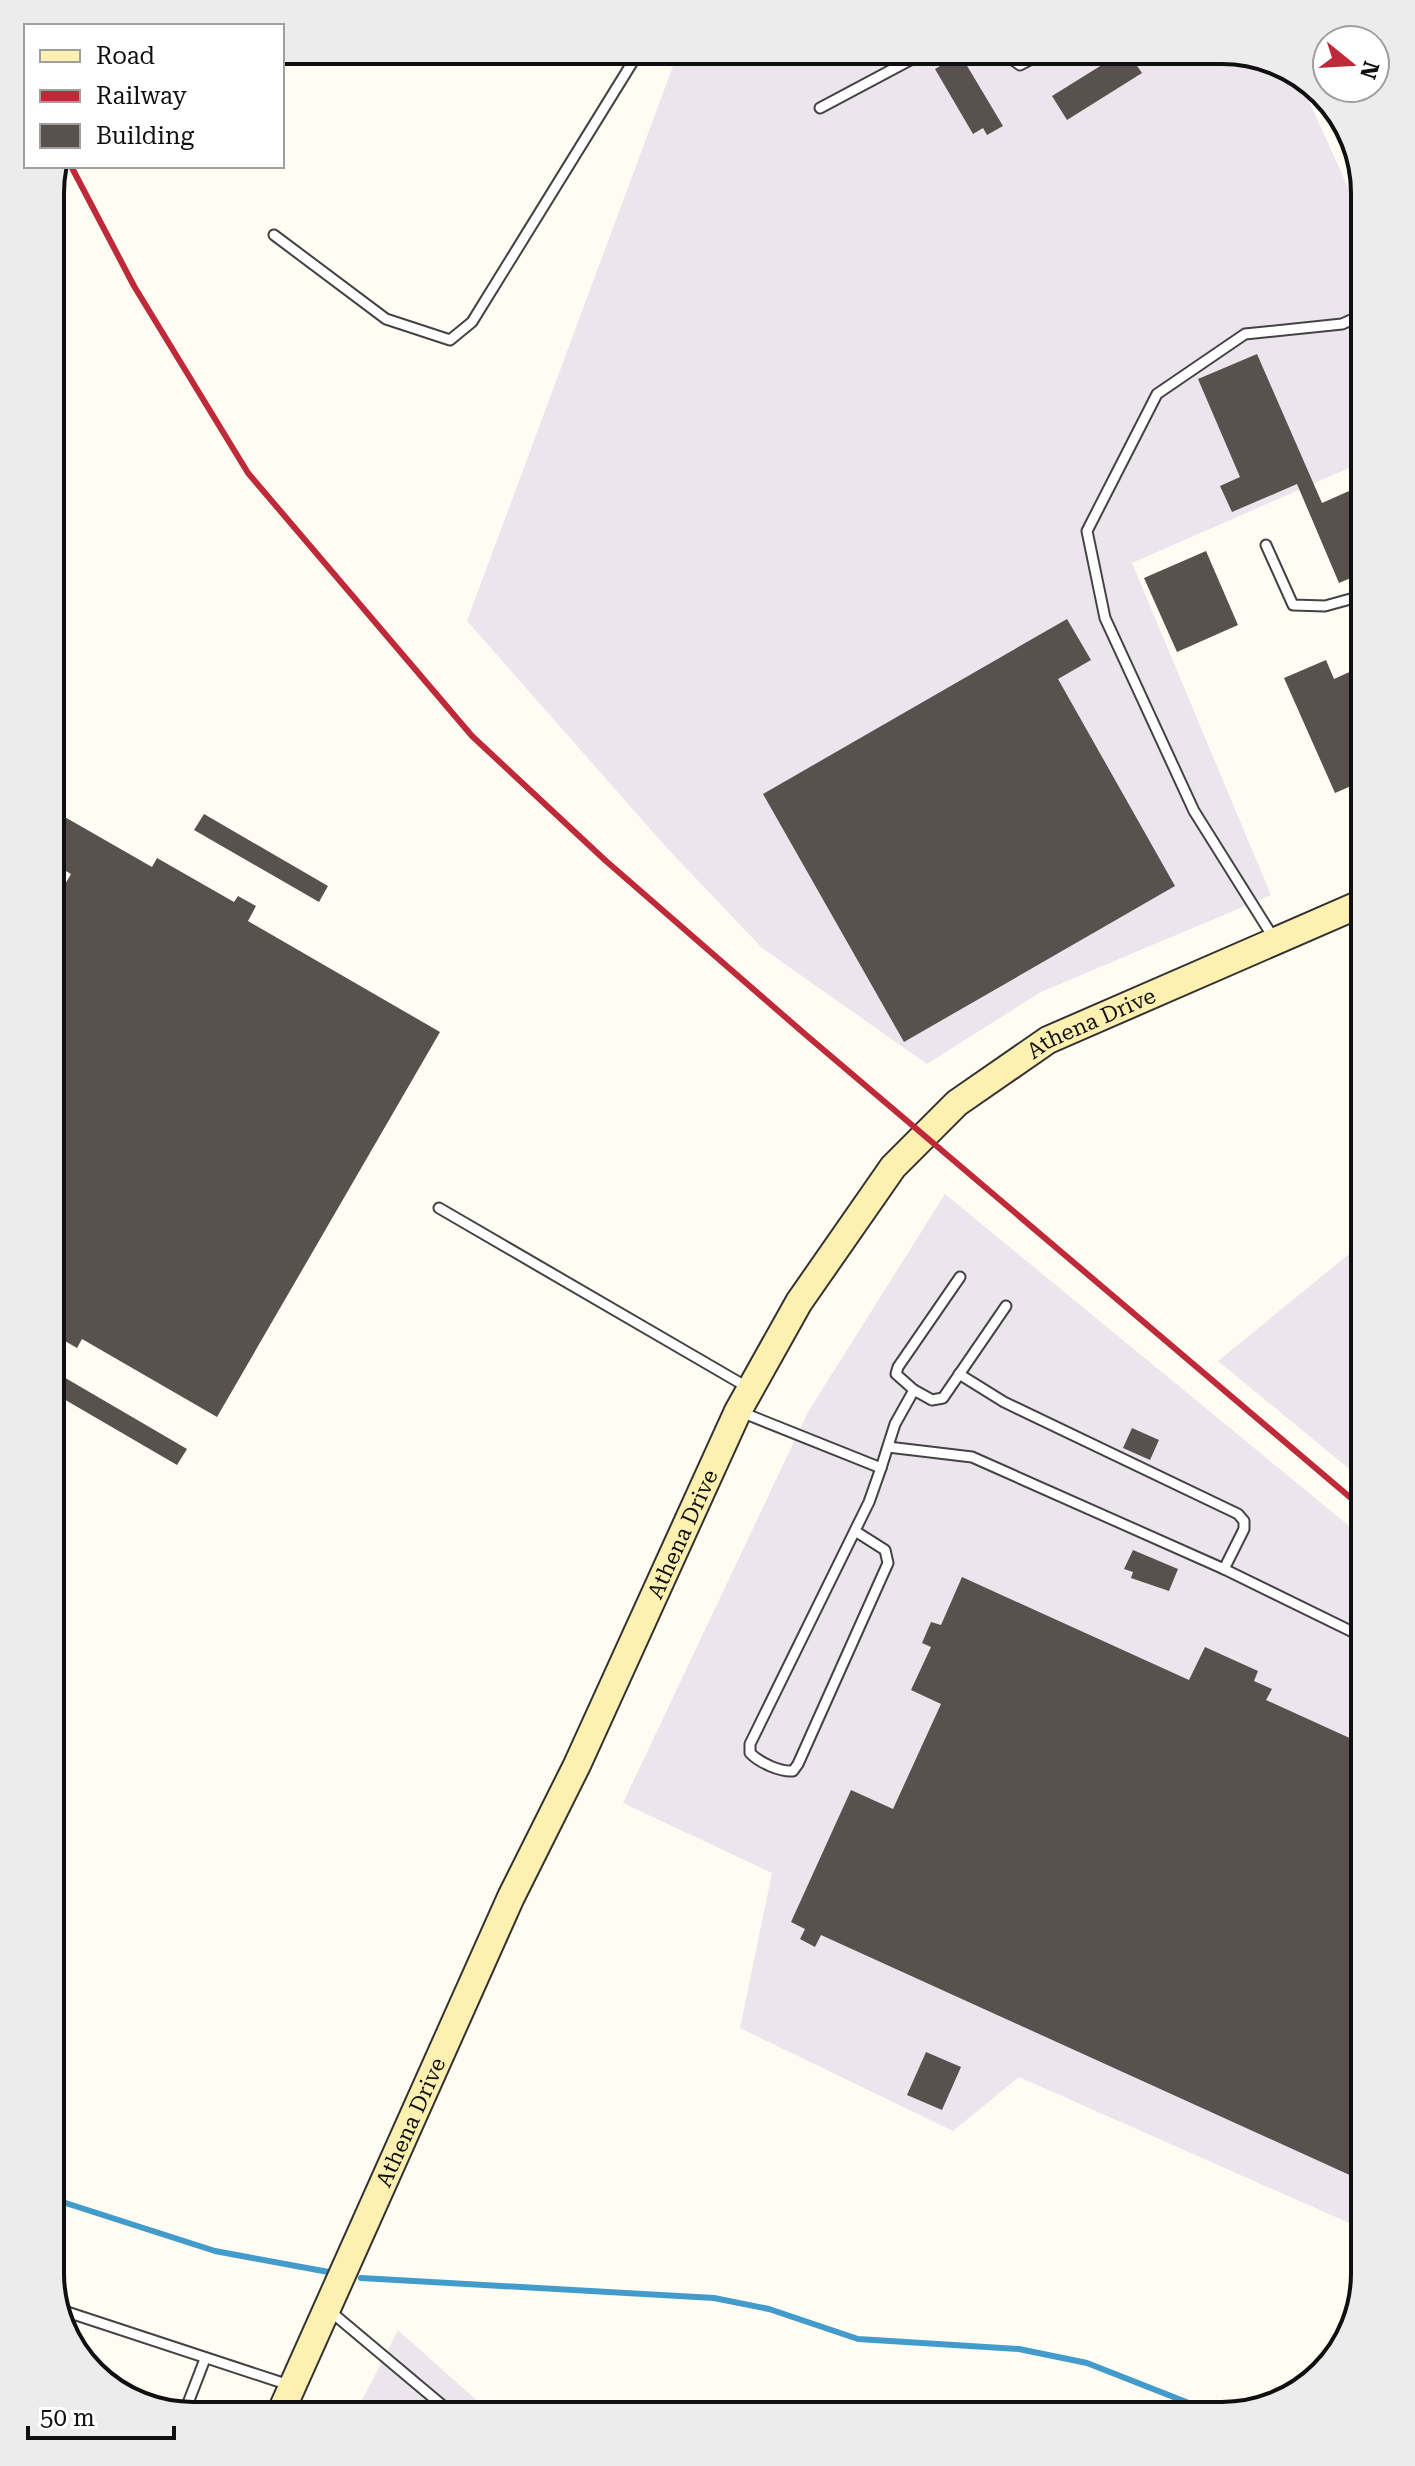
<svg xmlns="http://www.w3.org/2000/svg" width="1415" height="2466" font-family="'Roboto Serif',serif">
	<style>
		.industrial { fill: #ede5ee }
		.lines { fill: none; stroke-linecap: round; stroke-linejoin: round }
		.stream { stroke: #429bcb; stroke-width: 6 }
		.building { fill: #59514d }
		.lane-casing { stroke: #434343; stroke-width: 13 }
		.secondary-casing { stroke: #323232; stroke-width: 30 }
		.lane { stroke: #fff; stroke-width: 9 }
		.secondary { stroke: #fdf0b1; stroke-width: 26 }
		.rail { stroke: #be2a39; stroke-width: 6 }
		.labels { text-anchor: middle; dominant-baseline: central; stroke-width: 8; stroke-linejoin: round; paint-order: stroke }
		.street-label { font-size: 22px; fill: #101010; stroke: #fff }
		.rim { fill: none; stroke: #101010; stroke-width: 4 }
	</style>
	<rect width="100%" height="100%" fill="#fffcf4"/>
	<g class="industrial">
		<path d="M679,50H1232L1296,72L1365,225V461L1132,563L1271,895L1041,992L927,1064L762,948L666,847L467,621Z"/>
		<path d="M945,1194L1365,1539V2230L1019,2077L953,2131L740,2028L772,1873L623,1803L808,1412Z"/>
		<path d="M1365,1241V1482L1218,1361Z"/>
		<path d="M398,2330L494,2416H354Z"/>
	</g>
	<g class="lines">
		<g class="stream">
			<path d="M50,2198L215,2251L334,2273"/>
			<path d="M361,2278L714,2298L769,2309L858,2339L1019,2349L1087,2363L1222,2416"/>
		</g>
	</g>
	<g class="building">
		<path d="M1126,50L1142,73L1067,120L1052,96Z"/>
		<path d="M960,54L1003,126L987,135L983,128L973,134L935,69Z"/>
		<path d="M1257,354L1322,503L1349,491L1360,515L1365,513V572L1339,583L1297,484L1232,512L1220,486L1240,477L1198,379Z"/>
		<path d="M1206,551L1238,625L1177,652L1144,578Z"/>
		<path d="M1067,619L1091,660L1058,679L1175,886L904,1042L763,794Z"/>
		<path d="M1326,660L1334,679L1365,665V780L1335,793L1284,678Z"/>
		<path d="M56,812L152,867L157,858L234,902L238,896L256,906L248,921L440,1032L217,1417L82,1339L77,1348L58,1337L63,1328L50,1321V910L71,874L50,862V822Z"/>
		<path d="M204,814L328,886L319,902L194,830Z"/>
		<path d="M50,1369L187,1449L177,1465L50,1391Z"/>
		<path d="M1132,1428L1159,1440L1150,1460L1123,1448Z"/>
		<path d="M1133,1550L1178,1569L1169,1591L1131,1578L1133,1572L1124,1569Z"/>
		<path d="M962,1577L1189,1680L1205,1647L1258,1671L1254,1681L1272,1689L1266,1700L1365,1745V2182L821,1935L815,1947L800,1939L805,1929L791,1922L851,1790L893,1809L941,1704L911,1690L931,1647L922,1643L931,1622L941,1625Z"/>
		<path d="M926,2052L961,2067L942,2110L907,2095Z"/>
	</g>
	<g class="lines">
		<g class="lane-casing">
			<g id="lane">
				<path d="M999,50L1020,65L1049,50"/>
				<path d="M820,108L929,50"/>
				<path d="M274,235L386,319L450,340L472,322L640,50"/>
				<path d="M1266,545L1293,605L1325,606L1365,595"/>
				<path d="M1273,937L1194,811L1105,618L1087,531L1157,394L1245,334L1342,324L1365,314"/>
				<path d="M439,1208L747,1387"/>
				<path d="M914,1390L896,1374L898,1367L960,1277"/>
				<path d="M741,1412L881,1468L869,1502L750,1744V1753C760,1763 780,1772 793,1771L798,1764L888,1563L885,1550L855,1531"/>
				<path d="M888,1447L972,1457L1224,1569L1244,1529V1521L1238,1514L1004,1402L959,1374"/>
				<path d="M881,1468L895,1424L914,1390L932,1400L943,1398L1006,1306"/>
				<path d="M1224,1569L1365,1638"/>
				<path d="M58,2309L289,2385"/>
				<path d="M330,2311L455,2416"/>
				<path d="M183,2416L205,2359"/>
			</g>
		</g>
		<g class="secondary-casing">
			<g id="secondary">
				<path id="s1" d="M279,2416L511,1897L577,1765L738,1411L799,1302L893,1167L957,1103L1048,1040L1365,902"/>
			</g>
		</g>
		<use href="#lane" class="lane"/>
		<use href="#secondary" class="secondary"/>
		<path class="rail" d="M71,166L134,286L248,473L472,736L606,861L806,1035L1365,1510"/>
	</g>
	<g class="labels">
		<g class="street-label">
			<text stroke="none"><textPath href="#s1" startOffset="1642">Athena Drive</textPath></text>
			<text stroke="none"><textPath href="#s1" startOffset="970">Athena Drive</textPath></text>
			<text stroke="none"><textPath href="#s1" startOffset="322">Athena Drive</textPath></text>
		</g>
	</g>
	<path d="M0 0H1415V2466H0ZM193 64H1222A129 129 0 0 1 1351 193V2273A129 129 0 0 1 1222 2402H193A129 129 0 0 1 64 2273V193A129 129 0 0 1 193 64Z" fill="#ececec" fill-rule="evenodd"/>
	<path class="rim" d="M193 64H1222A129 129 0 0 1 1351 193V2273A129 129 0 0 1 1222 2402H193A129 129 0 0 1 64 2273V193A129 129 0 0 1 193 64Z"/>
	<rect x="24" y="24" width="260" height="144" fill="#ffffff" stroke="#9f9f9f" stroke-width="2"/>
	<rect x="40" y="50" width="40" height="12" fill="#fdf0b1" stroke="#9f9f9f" stroke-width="2"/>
	<text x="96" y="64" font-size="24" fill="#101010">Road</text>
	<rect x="40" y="90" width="40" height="12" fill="#be2a39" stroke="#9f9f9f" stroke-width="2"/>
	<text x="96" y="104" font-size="24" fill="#101010">Railway</text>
	<rect x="40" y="124" width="40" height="24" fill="#59514d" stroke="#9f9f9f" stroke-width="2"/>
	<text x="96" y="144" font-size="24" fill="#101010">Building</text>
	<g transform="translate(1351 64) rotate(108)"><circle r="38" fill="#ffffff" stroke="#9f9f9f" stroke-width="2"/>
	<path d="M0-6L14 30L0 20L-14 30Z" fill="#be2a39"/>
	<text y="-12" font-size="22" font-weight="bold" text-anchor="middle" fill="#101010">N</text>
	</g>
	<path d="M28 2426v12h146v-12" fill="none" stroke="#101010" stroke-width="4"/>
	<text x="40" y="2426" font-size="24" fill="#101010" stroke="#ffffff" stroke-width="6" paint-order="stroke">50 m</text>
</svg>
